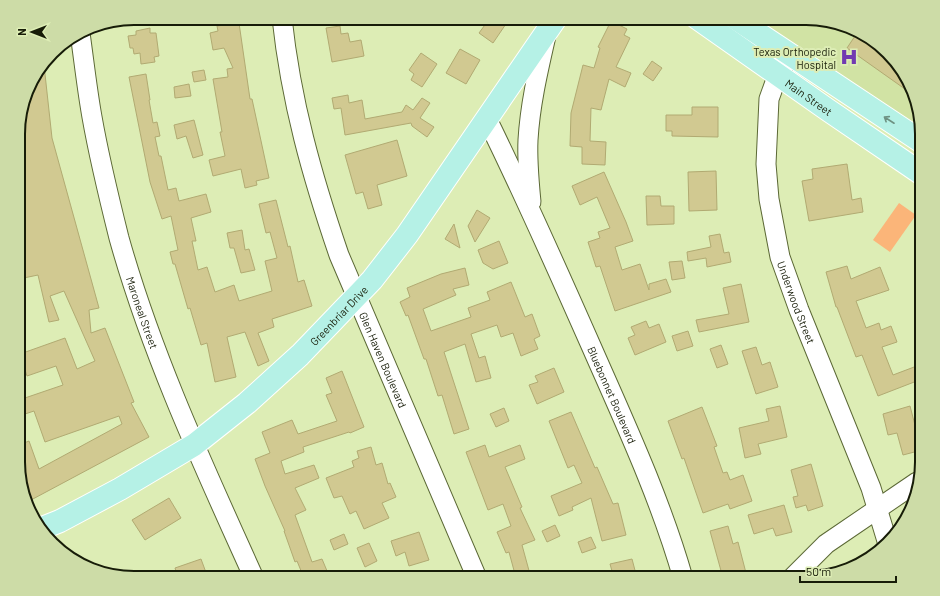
<svg xmlns="http://www.w3.org/2000/svg" width="940" height="596" font-family="Barlow,sans-serif">
	<style>
		.built { fill: #d1e3a4 }
		.green { fill: #fbb579 }
		.building { fill: #d1c991; stroke: #b1aa72 }
		.lines { fill: none; stroke-linecap: round; stroke-linejoin: round }
		.minor-casing { stroke: #5b6835; stroke-width: 21 }
		.major-casing { stroke: #fff; stroke-width: 24 }
		.minor { stroke: #fff; stroke-width: 19 }
		.major { stroke: #b5f1e6; stroke-width: 22 }
		.oneway { stroke: #6e9182 }
		.labels { text-anchor: middle; dominant-baseline: central; stroke-width: 4; stroke-linejoin: round; paint-order: stroke }
		.poi-label { font-size: 11px; fill: #171c08; stroke: #ddedb5; text-anchor: end }
		.street-label { font-size: 11px; fill: #171c08; stroke: #ddedb5 }
		.rim { fill: none; stroke: #171c08; stroke-width: 2 }
	</style>
	<rect width="100%" height="100%" fill="#ddedb5"/>
	<path class="built" d="M755,18H806L870,37L906,76L918,115L910,127Z"/>
	<path class="green" d="M899,203L916,215L890,252L873,240Z"/>
	<g class="building">
		<path d="M490,18H510L493,43L479,33Z"/>
		<path d="M611,21L627,29L624,35L630,38L616,67L631,73L625,87L609,79L601,110L591,108L590,141L606,142L605,165L582,164V147L570,146L571,113L583,65L594,68L600,48L598,47Z"/>
		<path d="M239,23L250,99H252L269,178L256,181L257,185L245,188L241,169L213,176L209,160L225,156L220,132H222L213,79L228,77L227,69L233,68L224,48L213,50L210,33L218,31L217,26Z"/>
		<path d="M340,26L341,34L348,33L350,42L361,40L364,56L332,62L326,28Z"/>
		<path d="M150,28V33H156L159,56L154,57L155,62L141,64L140,53L134,54L133,48H130L128,36L136,35V31Z"/>
		<path d="M857,33L870,37L906,76L912,94L847,48Z"/>
		<path d="M460,49L480,60L466,84L446,73Z"/>
		<path d="M421,53L437,64L422,87L411,80L414,74L409,70Z"/>
		<path d="M652,61L662,68L653,81L643,74Z"/>
		<path d="M44,65L52,138L99,308L89,310L91,333L105,328L134,402L131,403L149,437L31,500L19,477V445L29,441L39,469L122,424L119,416L45,442L34,411L19,416V400L63,385L56,366L27,376L20,354L65,338L77,369L95,361L64,291L50,296L59,320L49,322L38,275L19,279V119L30,83Z"/>
		<path d="M204,70L206,80L194,82L192,72Z"/>
		<path d="M146,74L150,100H149L153,123L157,122L160,136L155,137L159,156H161L168,190L176,188L179,201L206,194L211,212L191,218L196,241H192L198,270L207,267L215,292L234,285L239,301L272,291L265,261L277,258L270,232L266,233L259,204L276,200L288,247L290,246L298,282L304,280L312,306L272,319L274,327L258,333L269,361L258,366L245,332L227,337L236,377L215,382L207,343L201,345L190,308L188,309L175,264H173L170,252L178,250L171,216L162,219L150,182L129,77Z"/>
		<path d="M189,84L191,96L175,98L174,87Z"/>
		<path d="M348,95L349,103L362,100L365,119L402,112L406,105L413,110L422,98L430,103L420,118L434,127L427,137L412,126L411,123L345,135L341,108L334,109L332,98Z"/>
		<path d="M692,107H718V137L672,136V131H666V115H692Z"/>
		<path d="M194,120L203,155L193,158L186,136L177,139L174,125Z"/>
		<path d="M397,140L407,176L377,185L382,205L368,209L363,192L356,194L345,155Z"/>
		<path d="M847,164L852,200L861,198L863,212L809,221L802,181L813,179L812,169Z"/>
		<path d="M716,171L717,210L689,211L688,172Z"/>
		<path d="M604,172L626,222L633,241L615,247L622,270L640,264L649,290V284L666,279L671,292L615,311L600,266L596,267L588,242L600,238L598,232L610,228L597,197L580,205L572,186Z"/>
		<path d="M646,196H660L661,206H674V224L647,225Z"/>
		<path d="M477,210L490,218L475,242L468,226Z"/>
		<path d="M454,224L460,248L445,239Z"/>
		<path d="M242,230L245,250L249,249L255,270L241,273L234,248H230L227,233Z"/>
		<path d="M720,234L724,253L729,252L731,262L707,267L706,258L688,261L687,252L711,247L709,236Z"/>
		<path d="M499,241L508,263L493,269L483,263L478,250Z"/>
		<path d="M682,261L685,278L672,280L669,262Z"/>
		<path d="M847,266L851,279L880,267L889,290L856,301L866,328L879,323L881,330L891,326L897,342L882,347L893,375L922,364V379L878,396L862,355L856,357L837,307H836L826,272Z"/>
		<path d="M465,268L469,285L453,289L456,295L423,309L431,331L471,317L468,308L490,300L487,292L511,282L525,317L532,314L540,336L534,339L538,349L521,356L513,333L501,337L497,325L471,334L479,358L485,356L491,378L476,382L465,344L444,352L469,429L454,434L442,395L438,396L426,359H424L408,315L406,316L400,302L410,297L407,288L441,274Z"/>
		<path d="M741,284L749,322L699,332L696,320L729,314L723,288Z"/>
		<path d="M646,321L649,328L659,324L666,342L635,355L628,338L635,335L631,327Z"/>
		<path d="M688,331L693,346L677,351L672,336Z"/>
		<path d="M721,345L728,364L717,368L710,349Z"/>
		<path d="M756,347L762,365L770,362L778,387L756,394L742,351Z"/>
		<path d="M554,368L564,392L537,404L529,385L538,382L535,376Z"/>
		<path d="M342,371L364,427L350,433L349,432L303,447L304,452L281,461L285,474L314,465L319,478L295,488L306,510L295,515L312,562L322,559L330,578H304L297,561L295,562L284,531H285L265,486L255,459L270,453L262,432L292,420L298,434L337,421L326,395L332,393L326,378Z"/>
		<path d="M780,406L787,437L758,444L761,454L745,458L739,428L769,421L766,409Z"/>
		<path d="M910,406L917,433L922,432V450L903,455L897,433L888,435L883,414Z"/>
		<path d="M702,407L717,446L714,447L723,473L727,472L730,480L743,475L752,501L730,509L728,504L703,513L684,458L682,459L668,421Z"/>
		<path d="M504,408L509,421L496,427L490,414Z"/>
		<path d="M571,412L595,468L597,467L613,504L618,503L626,535L602,541L591,498L572,507L573,510L559,516L551,496L582,483L574,465L568,468L549,421Z"/>
		<path d="M485,445L489,457L520,445L525,459L505,467L522,507L520,508L535,540L522,545L531,578H516L509,552L506,553L497,532L511,526L503,504L488,510L466,452Z"/>
		<path d="M371,447L376,465L382,463L388,484L390,483L396,497L382,503L389,518L364,529L356,511L350,514L342,496L334,498L326,478L354,467L352,461L359,458L357,451Z"/>
		<path d="M811,464L823,506L808,511L806,505L796,508L793,497L798,496L791,470Z"/>
		<path d="M169,498L181,518L145,540L132,520Z"/>
		<path d="M784,505L792,532L776,536L773,528L754,534L748,515Z"/>
		<path d="M555,525L560,536L547,542L542,531Z"/>
		<path d="M728,526L733,544L738,542L746,573L723,578L710,531Z"/>
		<path d="M419,532L429,560L409,566L405,552L396,556L391,541Z"/>
		<path d="M344,534L348,544L334,550L330,540Z"/>
		<path d="M591,537L596,548L582,553L578,542Z"/>
		<path d="M369,543L377,561L365,567L357,548Z"/>
		<path d="M201,559L208,578H178L175,568Z"/>
		<path d="M632,559L637,578H614L610,564Z"/>
	</g>
	<g class="lines">
		<g class="minor-casing">
			<g id="minor">
				<path id="s1" d="M282,18C291,102 312,176 339,255L477,578"/>
				<path id="s2" d="M80,33C84,61 87,89 92,117C99,157 109,198 119,238C152,356 204,467 254,578"/>
				<path id="s3" d="M785,63L778,74L769,99L766,164L769,199L780,257L799,310L871,488L887,541"/>
				<path id="s4" d="M487,119C524,194 558,271 592,348C625,423 660,498 683,578"/>
				<path d="M531,202C529,181 527,161 528,140C530,105 538,71 546,36"/>
				<path d="M792,578L826,544L917,482"/>
			</g>
		</g>
		<g class="major-casing">
			<g id="major">
				<path id="s5" d="M697,18L828,110L922,174"/>
				<path d="M735,18L922,142"/>
				<path id="s6" d="M40,529L60,521L120,489L194,445L247,403L300,355L372,280L407,235L556,18"/>
			</g>
		</g>
		<use href="#minor" class="minor"/>
		<use href="#major" class="major"/>
	</g>
	<defs><path id="oneway-shaft" d="M-6 0H5M1.5-3L5.5 0L1.5 3" fill="none" stroke-width="1.6" stroke-linecap="round" stroke-linejoin="round"/></defs>
	<use class="oneway" href="#oneway-shaft" transform="translate(889 120) rotate(-147)"/>
	<defs>
		<g id="hospital-bare" transform="scale(1.38)"><path d="M-5-5h3v3.5h4V-5h3V5h-3V1.5h-4V5h-3Z" fill="#713ab1" stroke="#ddedb5" stroke-width="2.5" paint-order="stroke"/></g>
	</defs>
	<g fill-rule="evenodd">
		<use href="#hospital-bare" x="849" y="57"/>
	</g>
	<g class="labels">
		<g class="poi-label">
			<text x="836" y="51">Texas Orthopedic<tspan x="836" dy="13">Hospital</tspan></text>
		</g>
		<g class="street-label">
			<text stroke="none"><textPath href="#s5" startOffset="137">Main Street</textPath></text>
			<text stroke="none"><textPath href="#s3" startOffset="247">Underwood Street</textPath></text>
			<text stroke="none"><textPath href="#s2" startOffset="287">Maroneal Street</textPath></text>
			<text stroke="none"><textPath href="#s6" startOffset="370">Greenbriar Drive</textPath></text>
			<text stroke="none"><textPath href="#s1" startOffset="358">Glen Haven Boulevard</textPath></text>
			<text stroke="none"><textPath href="#s4" startOffset="303">Bluebonnet Boulevard</textPath></text>
		</g>
	</g>
	<path d="M0 0H940V596H0ZM134 25H806A109 109 0 0 1 915 134V462A109 109 0 0 1 806 571H134A109 109 0 0 1 25 462V134A109 109 0 0 1 134 25Z" fill="#cddca7" fill-rule="evenodd"/>
	<path class="rim" d="M134 25H806A109 109 0 0 1 915 134V462A109 109 0 0 1 806 571H134A109 109 0 0 1 25 462V134A109 109 0 0 1 134 25Z"/>
	<g transform="translate(32 32) rotate(270)" stroke="#ddedb5" stroke-width="3" paint-order="stroke">
	<path d="M0-3L7 15L0 10L-7 15Z" fill="#171c08"/>
	<text y="-6" font-size="11" font-weight="bold" text-anchor="middle" fill="#171c08">N</text>
	</g>
	<path d="M800 576v6h96v-6" fill="none" stroke="#171c08" stroke-width="2"/>
	<text x="806" y="576" font-size="12" fill="#171c08" stroke="#ddedb5" stroke-width="3" paint-order="stroke">50 m</text>
</svg>
